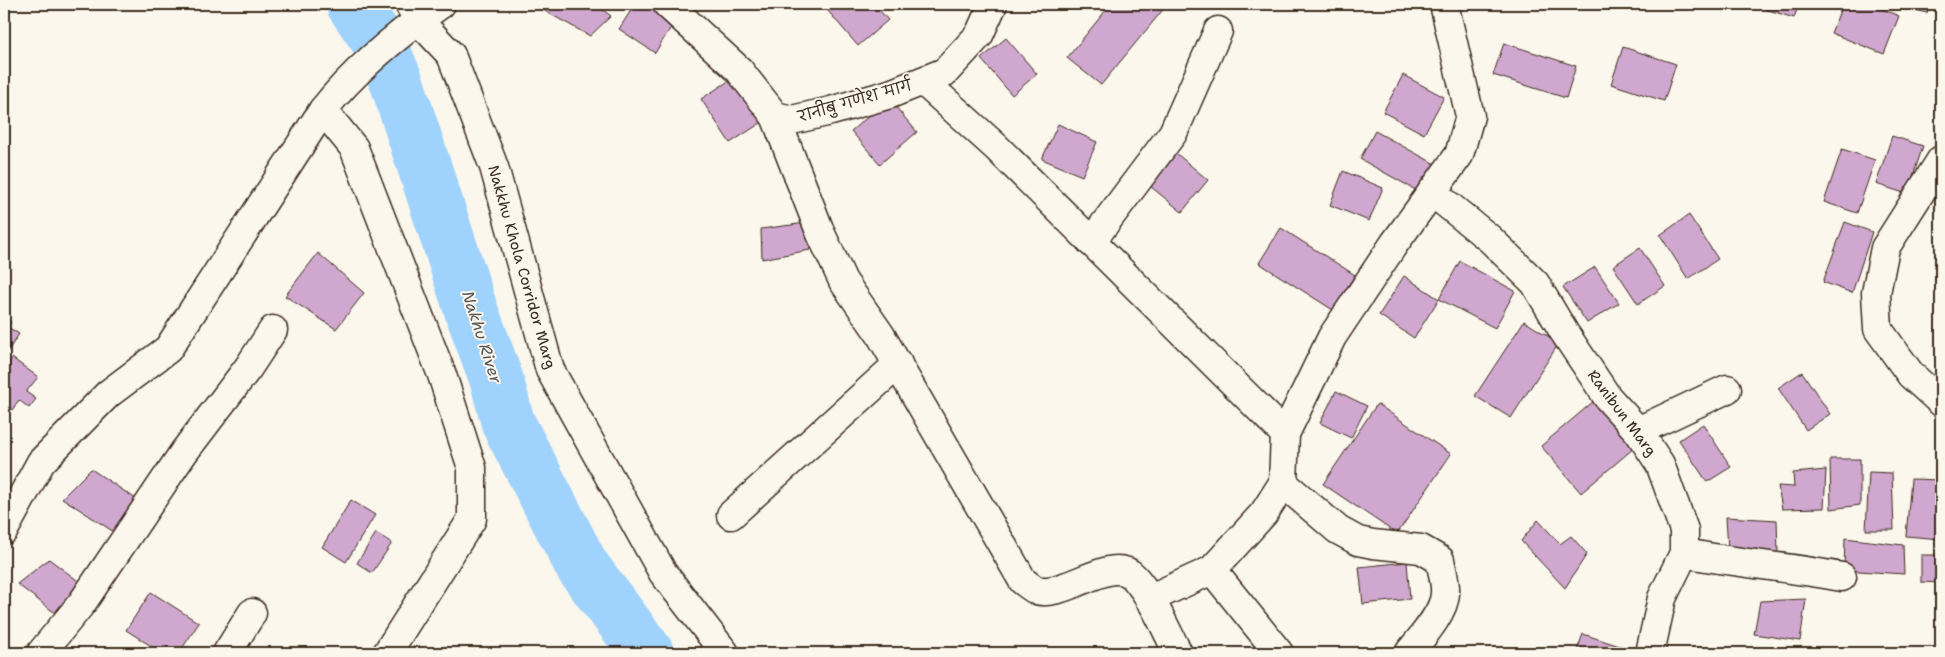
<svg xmlns="http://www.w3.org/2000/svg" width="1945" height="657" font-family="'Shantell Sans','Playpen Sans Deva',sans-serif">
	<style>
		.lines { fill: none; stroke-linecap: round; stroke-linejoin: round }
		.river { stroke: #9fd2fd; stroke-width: 54 }
		.building { fill: #d0a8cf; stroke: #3b2a1e }
		.minor-casing { stroke: #3b2a1e; stroke-width: 31 }
		.minor { stroke: #fbf7ec; stroke-width: 28 }
		.labels { text-anchor: middle; dominant-baseline: central; stroke-width: 4; stroke-linejoin: round; paint-order: stroke }
		.street-label { font-size: 15px; fill: #3b2a1e; stroke: #fbf7ec }
		.water-label { font-size: 16px; font-style: italic; fill: #545456; stroke: #fbf7ec }
	</style>
	<rect width="100%" height="100%" fill="#fbf7ec"/>
	<filter id="ink" filterUnits="userSpaceOnUse"><feTurbulence type="fractalNoise" baseFrequency=".02" numOctaves="2"/><feDisplacementMap in="SourceGraphic" scale="10" xChannelSelector="R" yChannelSelector="G"/><feConvolveMatrix kernelMatrix="1 2 1 2 8 2 1 2 1" color-interpolation-filters="sRGB"/></filter>
	<g filter="url(#ink)">
		<g class="lines">
			<path class="river" d="M353,4L381,45L397,83L471,310L497,381L508,423L582,566L647,653"/>
		</g>
		<g class="building">
			<path d="M545,4H595L611,16L590,36L541,9Z"/>
			<path d="M635,4H660L678,16L655,53L619,29Z"/>
			<path d="M822,4H874L888,20L858,46Z"/>
			<path d="M1111,4H1164L1166,6L1101,85L1067,58Z"/>
			<path d="M1749,4H1799L1794,18Z"/>
			<path d="M1843,4H1870L1899,16L1884,54L1831,33Z"/>
			<path d="M1903,4H1929L1927,13L1903,7Z"/>
			<path d="M1006,38L1037,74L1012,95L981,59Z"/>
			<path d="M1504,43L1576,66L1566,98L1493,75Z"/>
			<path d="M1623,47L1676,64L1664,101L1611,84Z"/>
			<path d="M741,73L770,117L730,143L701,99Z"/>
			<path d="M1403,75L1444,97L1424,134L1383,112Z"/>
			<path d="M889,99L917,132L880,164L851,131Z"/>
			<path d="M1058,124L1097,142L1082,176L1042,159Z"/>
			<path d="M1375,131L1437,165L1421,193L1360,159Z"/>
			<path d="M1892,136L1923,146L1907,194L1876,184Z"/>
			<path d="M1171,149L1208,180L1182,212L1145,182Z"/>
			<path d="M1842,149L1875,160L1857,213L1824,202Z"/>
			<path d="M1343,171L1383,188L1369,221L1330,205Z"/>
			<path d="M1689,215L1718,259L1688,279L1660,235Z"/>
			<path d="M1845,222L1872,232L1852,293L1823,282Z"/>
			<path d="M806,223L810,250L762,259L761,229Z"/>
			<path d="M1281,228L1355,275L1333,310L1259,263Z"/>
			<path d="M1640,248L1665,286L1638,304L1613,266Z"/>
			<path d="M318,253L364,293L336,329L285,296Z"/>
			<path d="M1460,261L1515,291L1495,328L1439,299Z"/>
			<path d="M1595,267L1619,303L1587,323L1563,287Z"/>
			<path d="M1404,276L1439,299L1414,338L1379,315Z"/>
			<path d="M4,317L11,322L8,327L19,334L4,357Z"/>
			<path d="M1524,321L1559,343L1511,418L1475,396Z"/>
			<path d="M12,358L38,377L26,392L36,399L29,408L19,400L12,410L4,404V370Z"/>
			<path d="M1802,372L1830,414L1806,430L1778,388Z"/>
			<path d="M1336,391L1367,406L1351,438L1320,423Z"/>
			<path d="M1601,395L1641,442L1581,493L1541,446Z"/>
			<path d="M1377,404L1451,454L1397,534L1323,484Z"/>
			<path d="M1703,424L1731,467L1707,482L1679,440Z"/>
			<path d="M1830,459H1860V505L1831,509Z"/>
			<path d="M91,469L136,499L114,532L62,498Z"/>
			<path d="M1826,470L1824,508L1782,509L1778,486L1794,487L1793,473Z"/>
			<path d="M1869,472L1892,473L1894,530H1866Z"/>
			<path d="M1911,479L1941,480V539L1906,536Z"/>
			<path d="M351,500L375,515L346,562L322,547Z"/>
			<path d="M1726,517L1777,520L1778,553L1728,549Z"/>
			<path d="M1538,520L1560,544L1571,536L1587,554L1565,588L1521,541Z"/>
			<path d="M376,533L392,543L372,573L357,563Z"/>
			<path d="M1845,538L1903,545L1904,574L1844,570Z"/>
			<path d="M1921,555H1941V583L1921,582Z"/>
			<path d="M49,559L81,583L59,616L17,584Z"/>
			<path d="M1407,562L1410,599L1363,604L1359,567Z"/>
			<path d="M151,592L199,623L179,653H162L126,630Z"/>
			<path d="M1806,599L1800,641L1754,634L1760,601Z"/>
			<path d="M1583,634L1641,653H1576Z"/>
		</g>
		<g class="lines">
			<g class="minor-casing">
				<g id="minor">
					<path d="M409,4L418,20L451,55L494,167L550,370L663,573L725,653"/>
					<path d="M667,4L739,70L775,116L792,120L831,111L890,94L945,72L979,35L993,4"/>
					<path d="M923,81L996,147L1285,434"/>
					<path d="M323,110L354,148L442,375L472,468V519L387,653"/>
					<path d="M775,116L821,234L843,281L880,334L1023,581C1027,584 1032,588 1036,590C1064,599 1113,553 1134,577C1153,598 1165,628 1178,653"/>
					<path d="M1941,160L1885,248L1876,293L1878,329L1911,375L1941,402"/>
					<path d="M1432,192L1490,239L1535,283L1564,332L1608,398L1638,431L1660,464L1684,530V553L1662,598L1650,653"/>
					<path d="M1091,242L1173,133L1218,31"/>
					<path d="M1638,431L1727,389"/>
					<path d="M1283,483L1338,530L1358,541L1373,544L1421,549L1440,560C1442,571 1446,582 1445,594C1444,613 1421,638 1409,653"/>
					<path d="M731,515L898,364"/>
					<path d="M4,530L41,462L108,394L168,349L323,110C356,68 398,34 441,4"/>
					<path d="M1684,553C1736,563 1789,567 1842,577"/>
					<path d="M1212,570L1279,653"/>
					<path d="M1149,599L1212,570L1264,513L1283,483L1285,434L1332,337L1394,244L1459,155L1470,116L1444,4"/>
					<path d="M41,653L82,603L184,452L248,368L273,330"/>
					<path d="M227,653L252,613"/>
				</g>
			</g>
			<use href="#minor" class="minor"/>
		</g>
	</g>
	<g class="labels">
		<g class="street-label">
			<text transform="translate(855 101) rotate(-16)">रानीबु गणेश मार्ग</text>
			<text transform="translate(522 267) rotate(74)">Nakkhu Khola Corridor Marg</text>
			<text transform="translate(1622 413) rotate(53)">Ranibun Marg</text>
		</g>
		<g class="water-label">
			<text transform="translate(482 337) rotate(72)">Nakhu River</text>
		</g>
	</g>
	<rect width="1945" height="657" fill="none" stroke="#fbf7ec" stroke-width="20"/>
	<rect x="10" y="10" width="1925" height="637" fill="none" stroke="#3b2a1e" stroke-width="2" filter="url(#ink)"/>
</svg>
